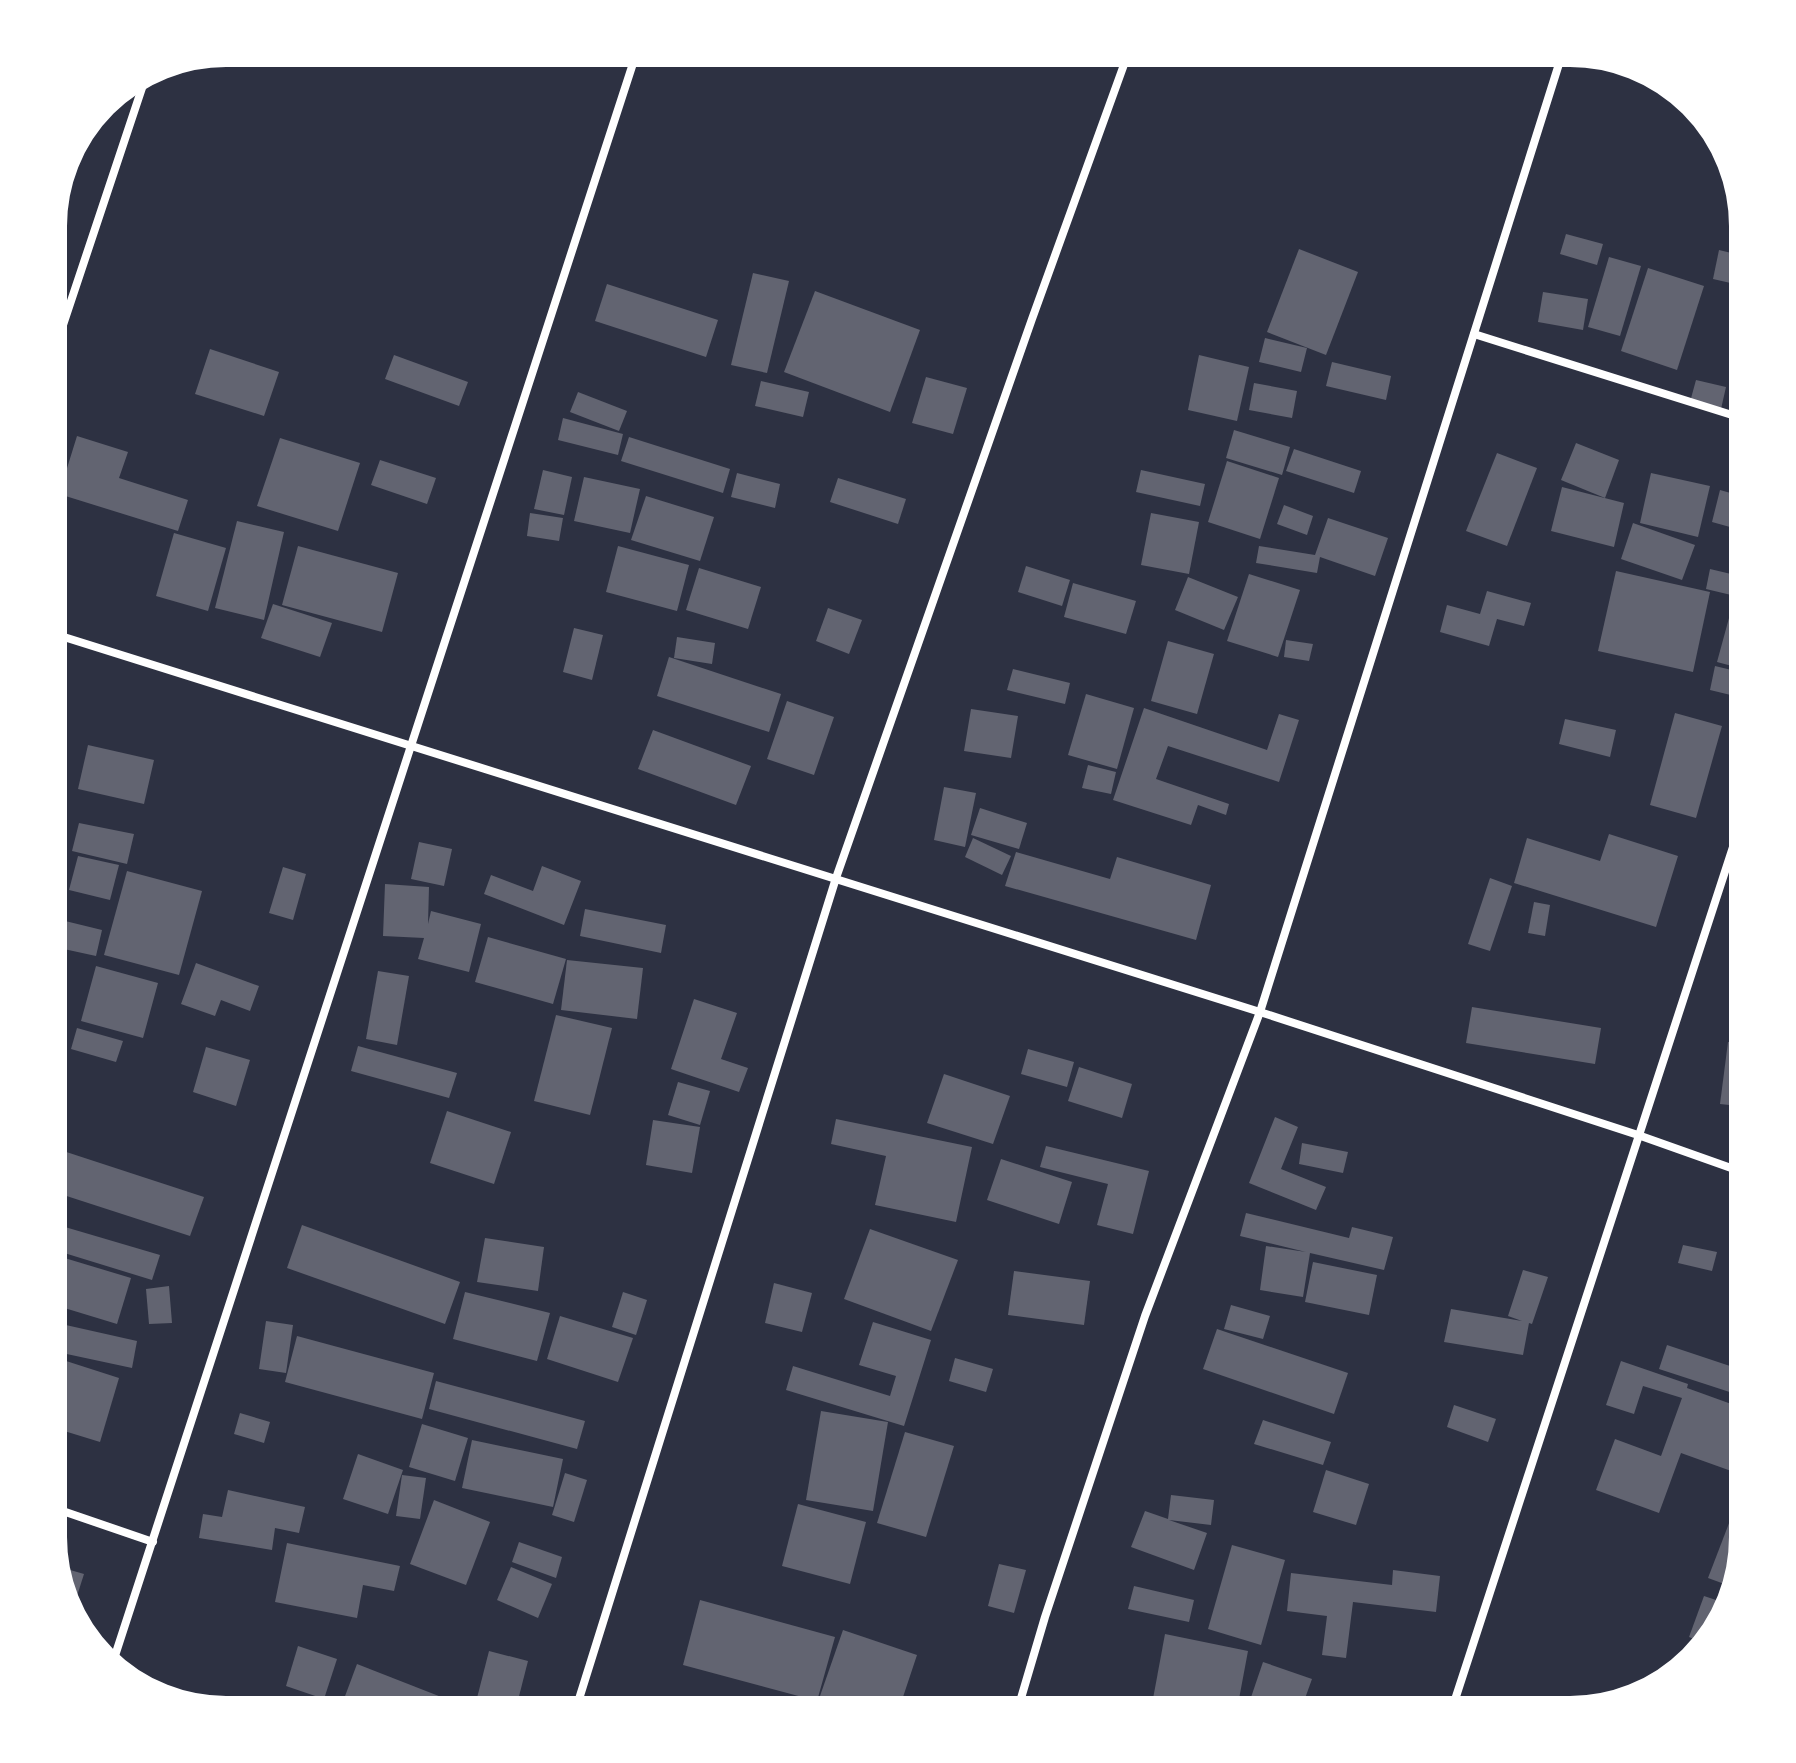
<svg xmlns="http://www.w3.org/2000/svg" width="1796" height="1763" font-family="Cabin,sans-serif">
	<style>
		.building { fill: #626471 }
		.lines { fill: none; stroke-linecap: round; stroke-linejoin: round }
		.minor { stroke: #fff; stroke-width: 8 }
		.rim { fill: none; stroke: #fff; stroke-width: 10 }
	</style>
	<rect width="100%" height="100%" fill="#2d3142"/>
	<g class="building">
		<path d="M1566,234L1603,244L1597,265L1560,254Z"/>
		<path d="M1299,249L1358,272L1326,355L1267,332Z"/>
		<path d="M1719,250L1748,257V287L1713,279Z"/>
		<path d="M1609,257L1641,266L1620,336L1588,327Z"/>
		<path d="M1648,268L1704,286L1677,370L1621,351Z"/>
		<path d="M753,273L789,281L767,373L731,365Z"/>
		<path d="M607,284L718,320L706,357L595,321Z"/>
		<path d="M815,291L920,330L890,412L784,372Z"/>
		<path d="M1543,292L1588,299L1583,330L1538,322Z"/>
		<path d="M1265,338L1307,348L1301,372L1259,362Z"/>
		<path d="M1747,343H1748V393L1734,389Z"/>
		<path d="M210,349L279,372L264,416L195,394Z"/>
		<path d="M394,355L468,382L459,406L385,379Z"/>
		<path d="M1199,355L1249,367L1237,421L1188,410Z"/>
		<path d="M1332,362L1391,376L1386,400L1326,386Z"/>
		<path d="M926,377L967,388L953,434L912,423Z"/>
		<path d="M1696,380L1726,387L1721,409L1690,402Z"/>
		<path d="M761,381L809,392L803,417L755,406Z"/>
		<path d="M1254,383L1297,391L1292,418L1249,410Z"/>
		<path d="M578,392L627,411L619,431L570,412Z"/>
		<path d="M563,418L623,434L618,455L558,440Z"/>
		<path d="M1234,430L1290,447L1282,475L1226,458Z"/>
		<path d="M77,436L128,452L119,478L188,500L178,531L59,494Z"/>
		<path d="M629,437L730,469L723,493L621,461Z"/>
		<path d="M280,438L360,463L338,531L257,506Z"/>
		<path d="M1576,443L1619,460L1605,498L1561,480Z"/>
		<path d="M1294,449L1361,471L1354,493L1286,471Z"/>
		<path d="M1497,453L1537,468L1507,546L1466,531Z"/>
		<path d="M380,460L436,478L427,504L371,485Z"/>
		<path d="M1227,461L1279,478L1260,539L1208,522Z"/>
		<path d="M543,470L572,477L564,515L534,509Z"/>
		<path d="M1141,470L1205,484L1200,506L1136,492Z"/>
		<path d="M737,473L780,484L775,508L731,497Z"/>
		<path d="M1651,473L1710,486L1698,537L1640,523Z"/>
		<path d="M584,477L640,489L630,533L574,521Z"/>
		<path d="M838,478L906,499L898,524L830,502Z"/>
		<path d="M1562,487L1624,503L1614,547L1551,531Z"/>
		<path d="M1720,490L1748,498V532L1712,522Z"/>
		<path d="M646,496L714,517L700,561L631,540Z"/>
		<path d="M1284,505L1313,516L1307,535L1277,524Z"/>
		<path d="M530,513L563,518L559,541L527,536Z"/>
		<path d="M1151,513L1199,522L1189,574L1141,565Z"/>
		<path d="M1328,518L1388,538L1375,576L1320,557L1317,573L1256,563L1259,546L1315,555Z"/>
		<path d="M237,521L284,532L264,620L215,608Z"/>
		<path d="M1633,523L1695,545L1682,580L1621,559Z"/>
		<path d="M174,533L226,548L208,611L156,596Z"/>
		<path d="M1739,543L1748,546V570L1732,565Z"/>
		<path d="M298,546L398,573L382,632L282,605Z"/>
		<path d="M618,546L689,565L677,611L606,592Z"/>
		<path d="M1026,566L1070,580L1062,606L1018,592Z"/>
		<path d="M699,568L761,587L748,629L686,610Z"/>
		<path d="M1710,569L1748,578V599L1706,589Z"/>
		<path d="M1616,571L1710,592L1693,672L1598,651Z"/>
		<path d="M1249,574L1300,590L1278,657L1227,641Z"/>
		<path d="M1188,577L1238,597L1224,630L1175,610Z"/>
		<path d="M1073,583L1136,601L1126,634L1064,617Z"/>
		<path d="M1487,591L1531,603L1524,626L1497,619L1489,646L1440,632L1447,605L1480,614Z"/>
		<path d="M273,604L332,623L320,657L261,638Z"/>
		<path d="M828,608L862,620L849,654L816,641Z"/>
		<path d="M1729,618L1748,623L1747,670L1717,662Z"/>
		<path d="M574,628L603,635L592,680L563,672Z"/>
		<path d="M677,637L715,643L712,664L674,658Z"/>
		<path d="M1286,640L1313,644L1309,661L1284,657Z"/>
		<path d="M1168,641L1214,654L1197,714L1151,701Z"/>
		<path d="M669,657L781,694L769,732L657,696Z"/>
		<path d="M1715,666L1744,673L1739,697L1710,690Z"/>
		<path d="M1013,669L1070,683L1065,704L1007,690Z"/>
		<path d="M1086,694L1134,708L1117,769L1068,755Z"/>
		<path d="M787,701L834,717L814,775L767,759Z"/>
		<path d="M1144,708L1267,750L1279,714L1299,720L1279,782L1168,746L1156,779L1229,804L1226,815L1198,805L1191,825L1113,800Z"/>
		<path d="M971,709L1018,716L1011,758L964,751Z"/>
		<path d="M1675,713L1722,726L1696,818L1650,805Z"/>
		<path d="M1565,719L1616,730L1610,757L1559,744Z"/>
		<path d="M653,730L751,766L736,805L638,769Z"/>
		<path d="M88,745L154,760L144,804L78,789Z"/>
		<path d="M1088,765L1116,772L1111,794L1082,788Z"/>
		<path d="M944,787L976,793L965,847L934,840Z"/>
		<path d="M980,808L1027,823L1019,849L971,835Z"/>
		<path d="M79,823L134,834L127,864L72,851Z"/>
		<path d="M1609,834L1678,856L1656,927L1514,883L1527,838L1600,861Z"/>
		<path d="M973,838L1011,856L1002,875L965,857Z"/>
		<path d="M419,842L452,849L444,886L411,879Z"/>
		<path d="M1016,852L1110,879L1117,857L1211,885L1196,940L1005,886Z"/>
		<path d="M78,856L119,865L110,900L69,890Z"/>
		<path d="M542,866L581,881L564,925L484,894L491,875L533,891Z"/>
		<path d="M283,867L306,874L293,920L269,913Z"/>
		<path d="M127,871L202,891L179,975L104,955Z"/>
		<path d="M1490,878L1512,886L1490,951L1468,944Z"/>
		<path d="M385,884L429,887L428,924L431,911L481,924L469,972L418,959L424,938L383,936Z"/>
		<path d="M1534,902L1550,905L1545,936L1528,933Z"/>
		<path d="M585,909L666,925L661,953L580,936Z"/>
		<path d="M57,919L102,930L96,956L50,946Z"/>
		<path d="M488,937L566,959L553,1004L475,982Z"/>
		<path d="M567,960L643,968L637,1019L561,1010Z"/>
		<path d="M196,963L259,986L250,1011L221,1000L215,1016L181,1004Z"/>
		<path d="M96,966L158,983L143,1038L81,1021Z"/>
		<path d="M378,971L409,976L397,1045L366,1039Z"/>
		<path d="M694,999L737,1013L721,1059L748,1068L739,1092L671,1069Z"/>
		<path d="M1472,1007L1601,1028L1595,1064L1466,1043Z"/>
		<path d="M556,1015L612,1028L590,1115L534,1101Z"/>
		<path d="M77,1028L123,1041L116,1062L71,1049Z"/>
		<path d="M1728,1042L1748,1044V1107L1720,1104Z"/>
		<path d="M358,1046L457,1073L449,1098L351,1071Z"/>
		<path d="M206,1047L250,1060L236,1106L193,1092Z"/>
		<path d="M1028,1049L1074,1062L1067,1087L1021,1074Z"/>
		<path d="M1079,1067L1132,1084L1122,1118L1068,1101Z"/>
		<path d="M944,1074L1010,1096L993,1144L927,1123Z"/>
		<path d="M678,1082L710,1091L700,1125L668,1115Z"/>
		<path d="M447,1111L511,1132L494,1184L430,1163Z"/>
		<path d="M1275,1117L1298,1127L1281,1169L1326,1187L1316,1210L1249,1183Z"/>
		<path d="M836,1119L972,1147L956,1222L875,1205L886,1156L831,1144Z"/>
		<path d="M653,1120L700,1127L692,1173L646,1165Z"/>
		<path d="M1302,1143L1348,1152L1343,1173L1299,1164Z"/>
		<path d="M48,1146L204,1197L190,1236L48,1190Z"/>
		<path d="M1046,1146L1149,1171L1133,1234L1097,1225L1108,1184L1040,1167Z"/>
		<path d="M1001,1159L1072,1182L1059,1224L987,1200Z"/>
		<path d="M1246,1213L1349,1238L1352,1227L1393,1237L1384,1270L1310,1253L1303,1297L1260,1290L1266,1246L1306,1252L1240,1236Z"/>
		<path d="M48,1222L160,1255L152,1280L48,1248Z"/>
		<path d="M302,1225L460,1282L445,1324L287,1268Z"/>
		<path d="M870,1229L958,1260L931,1331L844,1299Z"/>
		<path d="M485,1238L544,1247L538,1291L477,1282Z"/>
		<path d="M1683,1245L1717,1252L1712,1271L1678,1263Z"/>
		<path d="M48,1253L131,1278L117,1324L48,1303Z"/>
		<path d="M1313,1262L1377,1275L1369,1315L1305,1302Z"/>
		<path d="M1523,1270L1548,1277L1532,1324L1529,1323L1523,1355L1444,1342L1451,1309L1522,1321L1508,1316Z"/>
		<path d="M1014,1271L1090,1281L1084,1325L1008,1315Z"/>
		<path d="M774,1283L812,1293L802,1332L765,1323Z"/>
		<path d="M169,1286L172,1323L149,1324L146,1289Z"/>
		<path d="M465,1292L550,1313L537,1361L453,1339Z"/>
		<path d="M623,1292L647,1300L636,1335L612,1327Z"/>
		<path d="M1748,1303V1338L1737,1334Z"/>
		<path d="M1231,1305L1270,1316L1263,1339L1224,1329Z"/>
		<path d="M560,1316L633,1338L618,1382L547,1359Z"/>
		<path d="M48,1321L137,1341L132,1368L48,1350Z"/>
		<path d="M266,1321L293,1325L286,1373L259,1369Z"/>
		<path d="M873,1322L931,1340L904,1426L786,1390L793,1366L890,1396L896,1376L859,1365Z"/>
		<path d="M1217,1329L1348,1373L1334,1414L1203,1369Z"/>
		<path d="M297,1336L434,1373L422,1419L285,1382Z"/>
		<path d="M1667,1345L1748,1372V1398L1659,1369Z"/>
		<path d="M955,1358L993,1369L986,1392L949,1381Z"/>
		<path d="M63,1360L119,1378L100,1442L48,1426V1406Z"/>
		<path d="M1621,1361L1688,1384L1687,1388L1748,1410V1433L1734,1472L1681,1453L1659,1513L1596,1490L1615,1439L1661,1456L1682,1398L1643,1386L1634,1414L1606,1405Z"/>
		<path d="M436,1381L585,1421L577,1449L429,1409Z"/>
		<path d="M1454,1405L1496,1419L1488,1442L1447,1427Z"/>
		<path d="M821,1411L888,1422L873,1511L806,1500Z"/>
		<path d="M240,1413L270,1422L264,1443L234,1434Z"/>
		<path d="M1263,1420L1331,1442L1323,1465L1254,1444Z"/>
		<path d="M422,1424L468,1438L455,1481L409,1467Z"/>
		<path d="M905,1432L954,1446L926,1537L877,1523Z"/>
		<path d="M472,1440L563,1459L553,1507L462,1488Z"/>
		<path d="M358,1454L403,1470L388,1514L343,1499Z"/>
		<path d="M1326,1470L1369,1484L1356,1525L1313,1512Z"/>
		<path d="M565,1473L587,1480L574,1522L552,1515Z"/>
		<path d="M402,1475L426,1478L420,1519L396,1516Z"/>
		<path d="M228,1490L305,1507L299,1533L275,1528L272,1550L199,1538L203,1514L222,1517Z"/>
		<path d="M1171,1495L1214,1500L1211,1525L1169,1520L1207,1533L1194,1570L1131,1547L1145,1511L1168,1519Z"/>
		<path d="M434,1500L490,1522L466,1585L410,1564Z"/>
		<path d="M798,1504L866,1522L850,1584L782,1566Z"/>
		<path d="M1731,1518L1748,1524V1537L1738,1589L1708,1578Z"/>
		<path d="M519,1542L562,1557L556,1578L512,1562Z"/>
		<path d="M287,1543L400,1566L394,1591L363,1585L357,1618L275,1602Z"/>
		<path d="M1232,1545L1285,1560L1261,1645L1208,1629Z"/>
		<path d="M999,1564L1026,1570L1014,1613L988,1606Z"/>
		<path d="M53,1565L84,1574L70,1618L61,1605Z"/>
		<path d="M511,1567L552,1584L538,1618L497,1600Z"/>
		<path d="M1393,1570L1440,1576L1436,1612L1353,1602L1346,1658L1322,1655L1327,1616L1287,1611L1291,1573L1392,1585Z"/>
		<path d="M1134,1586L1194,1600L1189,1622L1128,1609Z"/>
		<path d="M1704,1596L1734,1606L1707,1644L1689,1637Z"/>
		<path d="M700,1600L835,1637L817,1701L683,1665Z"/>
		<path d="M843,1630L917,1655L897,1715H875L820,1696Z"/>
		<path d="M1165,1634L1248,1651L1236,1715H1150Z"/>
		<path d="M298,1646L337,1659L324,1699L286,1686Z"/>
		<path d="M489,1651L528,1661L516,1708L477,1698Z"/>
		<path d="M1263,1662L1312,1679L1299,1715H1245Z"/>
		<path d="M357,1664L449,1700L444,1715H338Z"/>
		<path d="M453,1701L481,1709L479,1715H448Z"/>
	</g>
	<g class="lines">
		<g class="minor">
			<path d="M1474,334L1748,420"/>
			<path d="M48,370L149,67"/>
			<path d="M48,632L1260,1012L1638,1135L1748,1174"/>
			<path d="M48,1506L153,1542"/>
			<path d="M111,1668L638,48"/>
			<path d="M574,1715L836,878L1032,319L1130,48"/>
			<path d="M1016,1715L1045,1617L1145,1316L1260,1012L1564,48"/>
			<path d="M1450,1715L1748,801"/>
		</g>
	</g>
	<path d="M0 0H1796V1763H0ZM226 62H1570A164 164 0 0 1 1734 226V1537A164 164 0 0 1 1570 1701H226A164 164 0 0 1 62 1537V226A164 164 0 0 1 226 62Z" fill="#fff" fill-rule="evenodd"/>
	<path class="rim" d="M226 62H1570A164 164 0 0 1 1734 226V1537A164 164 0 0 1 1570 1701H226A164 164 0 0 1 62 1537V226A164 164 0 0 1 226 62Z"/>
</svg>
